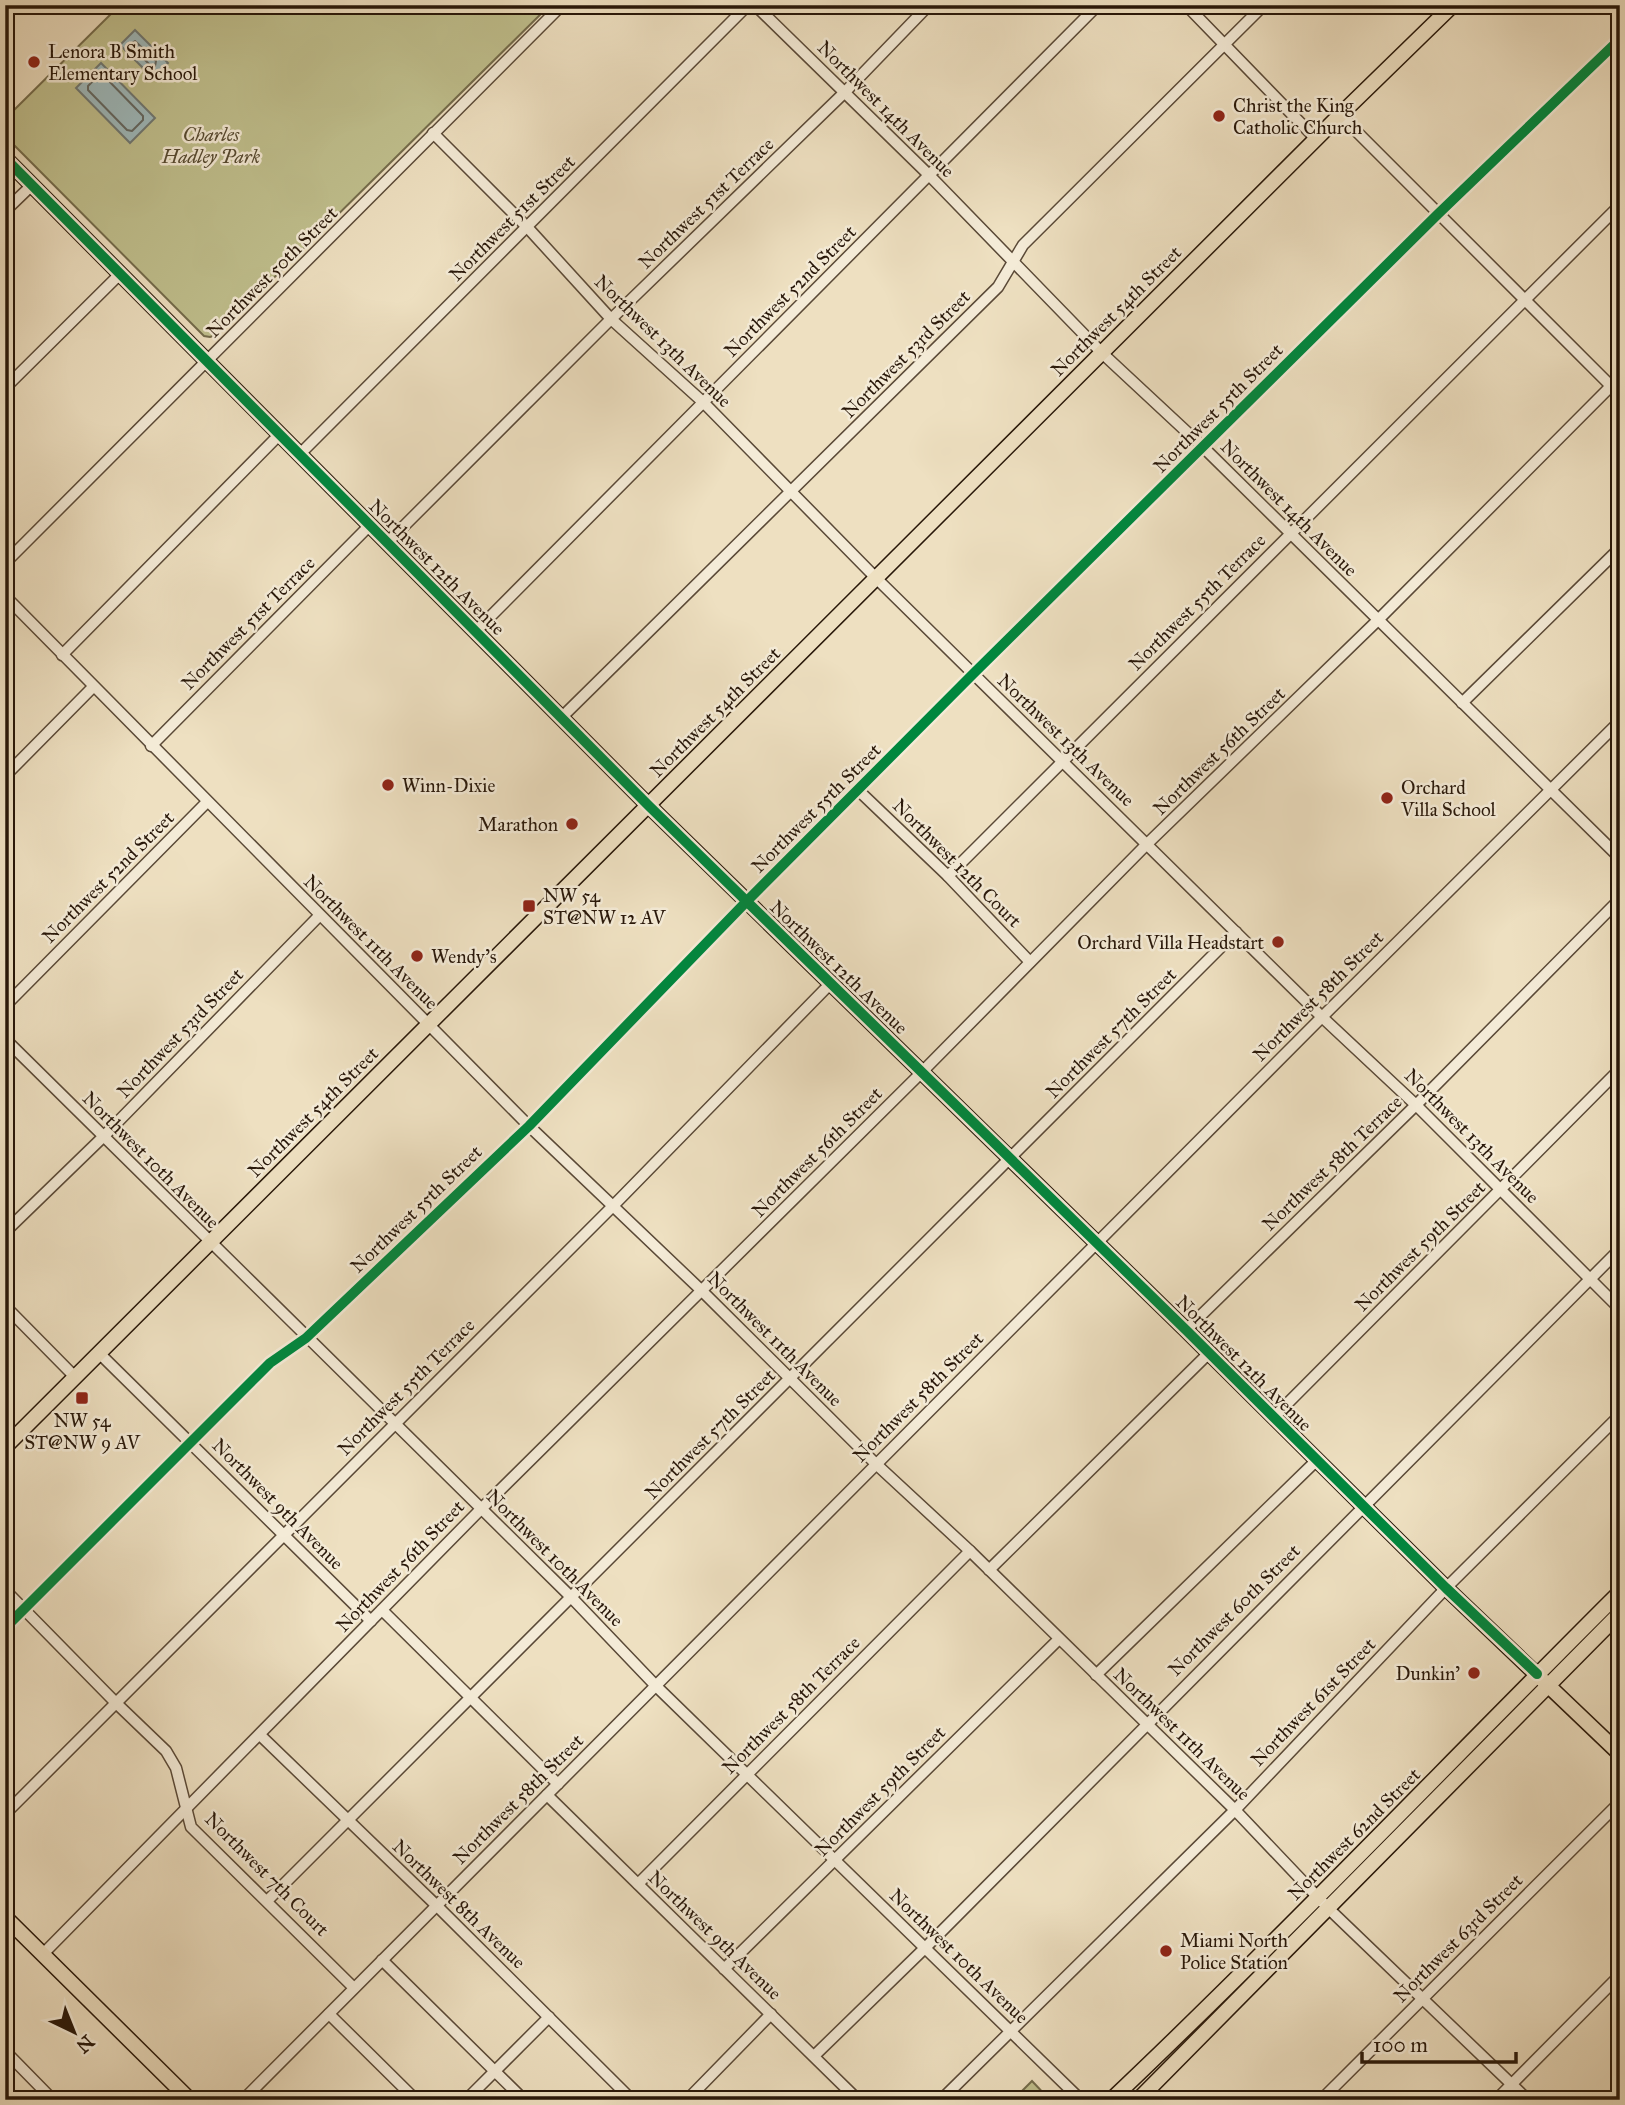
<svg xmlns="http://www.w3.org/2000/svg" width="1625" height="2105" font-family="'IM FELL Great Primer',serif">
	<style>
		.green { fill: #c0c08e; stroke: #746c4c; stroke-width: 2 }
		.water { fill: #9ebabd; stroke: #6f7975; stroke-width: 2 }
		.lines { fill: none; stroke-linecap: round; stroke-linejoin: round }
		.shore { stroke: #636863; stroke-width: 2 }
		.minor-casing { stroke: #5a4937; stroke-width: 13 }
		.major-casing { stroke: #281709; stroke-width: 17 }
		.minor { stroke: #f4ebd7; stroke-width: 10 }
		.major { stroke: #eee0c1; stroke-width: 14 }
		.cycleway-casing { stroke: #f4ebd7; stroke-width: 15 }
		.cycleway { stroke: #00873e; stroke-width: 10 }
		.poi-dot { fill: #8f2418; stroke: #f4ebd7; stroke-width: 2.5 }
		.labels { text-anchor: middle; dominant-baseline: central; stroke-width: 5; stroke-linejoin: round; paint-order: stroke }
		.poi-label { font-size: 19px; fill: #281709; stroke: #f4ebd7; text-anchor: start }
		.street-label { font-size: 19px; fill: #281709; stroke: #f4ebd7 }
		.park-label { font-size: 19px; font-style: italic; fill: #564a31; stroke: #f4ebd7 }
	</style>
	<rect width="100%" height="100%" fill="#eee0c1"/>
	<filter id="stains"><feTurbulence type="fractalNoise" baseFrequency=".00286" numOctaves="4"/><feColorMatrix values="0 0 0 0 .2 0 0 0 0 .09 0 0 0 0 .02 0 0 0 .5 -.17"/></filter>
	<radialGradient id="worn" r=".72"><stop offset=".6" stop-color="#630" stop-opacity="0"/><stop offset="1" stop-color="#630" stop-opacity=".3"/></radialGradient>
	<g class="green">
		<path d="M120,5H550L216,335L210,337L204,336L5,136V119Z"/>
		<path d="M1032,2081L1050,2100H1018L1016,2097Z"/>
	</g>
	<g class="water">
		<path d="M135,30L168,63L153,78L120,45Z"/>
		<path d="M101,63L155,118L130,143L76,88Z"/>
	</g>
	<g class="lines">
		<g class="shore">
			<path d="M135,41L156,61L155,66H151L132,47V43Z"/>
			<path d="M99,75H103L143,116V120L132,131L127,130L88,90V86Z"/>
		</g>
		<g class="minor-casing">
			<g id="minor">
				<path d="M755,5L929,175L1102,353L1203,447L1620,858"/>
				<path d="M1186,5L1316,139"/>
				<path d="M1340,115L1620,395"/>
				<path d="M433,133L528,228L611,319L704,403L876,578L1322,1017L1416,1105L1620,1309"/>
				<path d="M5,211L32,185"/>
				<path d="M5,388L120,274"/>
				<path d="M299,455L748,5"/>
				<path d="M387,543L607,323L845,92L929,5"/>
				<path d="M5,563L562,5"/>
				<path d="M5,596L529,1126L702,1291L876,1464L970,1551L1235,1810L1329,1909L1528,2100"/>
				<path d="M476,631L1098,5"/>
				<path d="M62,655L279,435"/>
				<path d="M1462,703L1620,548"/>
				<path d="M561,718L998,287L1023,245L1264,5"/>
				<path d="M151,746L370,525"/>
				<path d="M5,776L93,687"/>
				<path d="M858,790L948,876L1030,962"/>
				<path d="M948,876L1620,205"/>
				<path d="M5,1006L207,802"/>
				<path d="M5,1039L571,1597L656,1686L1081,2100"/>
				<path d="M5,1232L104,1136L319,916"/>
				<path d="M5,1306L75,1377"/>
				<path d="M1186,1330L1416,1105L1620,899"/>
				<path d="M99,1353L371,1621"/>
				<path d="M1274,1417L1620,1069"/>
				<path d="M989,1570L1209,1353"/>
				<path d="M5,1590L116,1703L166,1751L176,1768L191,1827L354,1988"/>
				<path d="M382,1610L558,1784"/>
				<path d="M5,1628L270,1363L306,1338L529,1126L747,901L973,674L1438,214L1620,39"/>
				<path d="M1096,1675L1317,1460"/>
				<path d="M260,1735L436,1905L632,2100"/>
				<path d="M547,1795L858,2100"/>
				<path d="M5,1814L613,1206L830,984"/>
				<path d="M638,1884L970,1551"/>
				<path d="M268,1900L1236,932"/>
				<path d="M43,1954L481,1509L921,1073L1147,844L1378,620L1620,377"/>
				<path d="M382,1960L524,2100"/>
				<path d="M724,1969L1059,1639"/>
				<path d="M329,2014L416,2100"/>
				<path d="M5,2051L53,2100"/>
				<path d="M814,2056L926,1947L1620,1249"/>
				<path d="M243,2100L1322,1017L1620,721"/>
				<path d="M466,2100L549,2017"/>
				<path d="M687,2100L771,2014"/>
				<path d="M941,2100L1235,1810L1446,1588L1620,1415"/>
				<path d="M1321,2100L1620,1802"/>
				<path d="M1496,2100L1620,1975"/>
			</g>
		</g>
		<g class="major-casing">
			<g id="major">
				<path d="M5,158L649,806L1186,1330L1446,1588L1620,1754"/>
				<path d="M5,1447L1340,115L1453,5"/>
				<path d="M5,1917L190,2100"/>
				<path d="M1111,2100C1285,1935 1450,1761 1620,1592"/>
				<path d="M1138,2100L1620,1613"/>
			</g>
		</g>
		<use href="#minor" class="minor"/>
		<use href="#major" class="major"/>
		<g class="cycleway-casing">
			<g id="cycleway">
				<path d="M5,158L649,806L1186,1330L1446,1588L1537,1674"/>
				<path d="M5,1628L270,1363L306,1338L529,1126L747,901L973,674L1438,214L1620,39"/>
			</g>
		</g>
		<use href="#cycleway" class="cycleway"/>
	</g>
	<g class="poi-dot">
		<circle cx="34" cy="62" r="7"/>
		<circle cx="1219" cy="116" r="7"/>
		<circle cx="388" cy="785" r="7"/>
		<circle cx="1387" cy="798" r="7"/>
		<circle cx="572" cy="824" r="7"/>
		<rect x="522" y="899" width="14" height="14" rx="3.5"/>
		<circle cx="1278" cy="942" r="7"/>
		<circle cx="417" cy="956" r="7"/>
		<rect x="75" y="1391" width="14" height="14" rx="3.5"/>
		<circle cx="1474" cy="1673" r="7"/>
		<circle cx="1166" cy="1951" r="7"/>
	</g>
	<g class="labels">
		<g class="poi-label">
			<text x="48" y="51">Lenora B Smith<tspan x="48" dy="22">Elementary School</tspan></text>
			<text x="1233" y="105">Christ the King<tspan x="1233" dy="22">Catholic Church</tspan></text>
			<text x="402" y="785">Winn-Dixie</text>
			<text x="1401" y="787">Orchard<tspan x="1401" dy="22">Villa School</tspan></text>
			<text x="558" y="824" text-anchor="end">Marathon</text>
			<text x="543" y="895">NW 54<tspan x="543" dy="22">ST@NW 12 AV</tspan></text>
			<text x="1264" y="942" text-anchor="end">Orchard Villa Headstart</text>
			<text x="431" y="956">Wendy's</text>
			<text x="82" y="1420" text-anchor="middle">NW 54<tspan x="82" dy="22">ST@NW 9 AV</tspan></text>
			<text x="1460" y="1673" text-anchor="end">Dunkin'</text>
			<text x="1180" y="1940">Miami North<tspan x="1180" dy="22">Police Station</tspan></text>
		</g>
		<g class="street-label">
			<text transform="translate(886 109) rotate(45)">Northwest 14th Avenue</text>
			<text transform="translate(706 203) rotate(-44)">Northwest 51st Terrace</text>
			<text transform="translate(512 218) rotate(-45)">Northwest 51st Street</text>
			<text transform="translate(272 272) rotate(-45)">Northwest 50th Street</text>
			<text transform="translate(790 291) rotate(-45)">Northwest 52nd Street</text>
			<text transform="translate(1116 311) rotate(-45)">Northwest 54th Street</text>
			<text transform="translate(663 341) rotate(44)">Northwest 13th Avenue</text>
			<text transform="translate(906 354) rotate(-45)">Northwest 53rd Street</text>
			<text transform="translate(1218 408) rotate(-45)">Northwest 55th Street</text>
			<text transform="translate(1289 508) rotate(45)">Northwest 14th Avenue</text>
			<text transform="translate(437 567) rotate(45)">Northwest 12th Avenue</text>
			<text transform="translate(1197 602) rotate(-45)">Northwest 55th Terrace</text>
			<text transform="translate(248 623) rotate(-45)">Northwest 51st Terrace</text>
			<text transform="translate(715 712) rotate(-45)">Northwest 54th Street</text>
			<text transform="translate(1066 740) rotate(44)">Northwest 13th Avenue</text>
			<text transform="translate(1219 751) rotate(-44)">Northwest 56th Street</text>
			<text transform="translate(816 808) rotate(-45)">Northwest 55th Street</text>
			<text transform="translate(957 863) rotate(45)">Northwest 12th Court</text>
			<text transform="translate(108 877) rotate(-45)">Northwest 52nd Street</text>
			<text transform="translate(371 942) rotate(45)">Northwest 11th Avenue</text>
			<text transform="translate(839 967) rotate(44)">Northwest 12th Avenue</text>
			<text transform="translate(1318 996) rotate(-45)">Northwest 58th Street</text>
			<text transform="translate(180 1033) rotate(-46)">Northwest 53rd Street</text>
			<text transform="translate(1111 1033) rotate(-45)">Northwest 57th Street</text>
			<text transform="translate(313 1112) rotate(-45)">Northwest 54th Street</text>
			<text transform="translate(1472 1136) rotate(45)">Northwest 13th Avenue</text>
			<text transform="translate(817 1152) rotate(-45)">Northwest 56th Street</text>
			<text transform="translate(151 1160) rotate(45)">Northwest 10th Avenue</text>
			<text transform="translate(1332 1163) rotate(-44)">Northwest 58th Terrace</text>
			<text transform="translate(416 1209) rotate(-44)">Northwest 55th Street</text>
			<text transform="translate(1420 1246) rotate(-45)">Northwest 59th Street</text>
			<text transform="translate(775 1339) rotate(45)">Northwest 11th Avenue</text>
			<text transform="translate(1244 1363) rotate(45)">Northwest 12th Avenue</text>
			<text transform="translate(406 1387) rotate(-45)">Northwest 55th Terrace</text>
			<text transform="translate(918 1397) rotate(-45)">Northwest 58th Street</text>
			<text transform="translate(710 1434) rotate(-45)">Northwest 57th Street</text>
			<text transform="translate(278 1504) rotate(45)">Northwest 9th Avenue</text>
			<text transform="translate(555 1558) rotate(45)">Northwest 10th Avenue</text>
			<text transform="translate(400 1566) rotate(-46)">Northwest 56th Street</text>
			<text transform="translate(1234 1610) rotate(-45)">Northwest 60th Street</text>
			<text transform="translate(1313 1702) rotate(-46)">Northwest 61st Street</text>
			<text transform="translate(791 1705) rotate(-45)">Northwest 58th Terrace</text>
			<text transform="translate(1182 1734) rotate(44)">Northwest 11th Avenue</text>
			<text transform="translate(880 1791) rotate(-45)">Northwest 59th Street</text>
			<text transform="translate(518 1799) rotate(-45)">Northwest 58th Street</text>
			<text transform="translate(1354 1834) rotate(-45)">Northwest 62nd Street</text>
			<text transform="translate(267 1874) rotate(45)">Northwest 7th Court</text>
			<text transform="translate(459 1904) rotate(44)">Northwest 8th Avenue</text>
			<text transform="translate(715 1935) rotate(44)">Northwest 9th Avenue</text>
			<text transform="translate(1458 1938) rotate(-45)">Northwest 63rd Street</text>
			<text transform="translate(959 1956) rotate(44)">Northwest 10th Avenue</text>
		</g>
		<g class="park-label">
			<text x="211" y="134">Charles<tspan x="211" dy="22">Hadley Park</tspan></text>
		</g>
	</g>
	<rect width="1625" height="2105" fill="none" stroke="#eee0c1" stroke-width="28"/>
	<rect x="7" y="7" width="1611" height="2091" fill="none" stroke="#281709" stroke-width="3.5"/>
	<rect x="14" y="14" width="1597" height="2077" fill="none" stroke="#281709" stroke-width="2"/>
	<g transform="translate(74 2032) rotate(137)" stroke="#f4ebd7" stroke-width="5" paint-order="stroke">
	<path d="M0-5L12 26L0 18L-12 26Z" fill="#281709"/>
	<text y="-10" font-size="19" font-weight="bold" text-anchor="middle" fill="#281709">N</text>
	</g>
	<path d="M1362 2052v10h154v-10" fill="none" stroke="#281709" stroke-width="3.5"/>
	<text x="1373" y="2052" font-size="21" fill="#281709" stroke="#f4ebd7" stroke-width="5" paint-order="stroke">100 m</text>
	<rect width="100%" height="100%" filter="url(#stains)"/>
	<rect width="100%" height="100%" fill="url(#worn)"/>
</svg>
